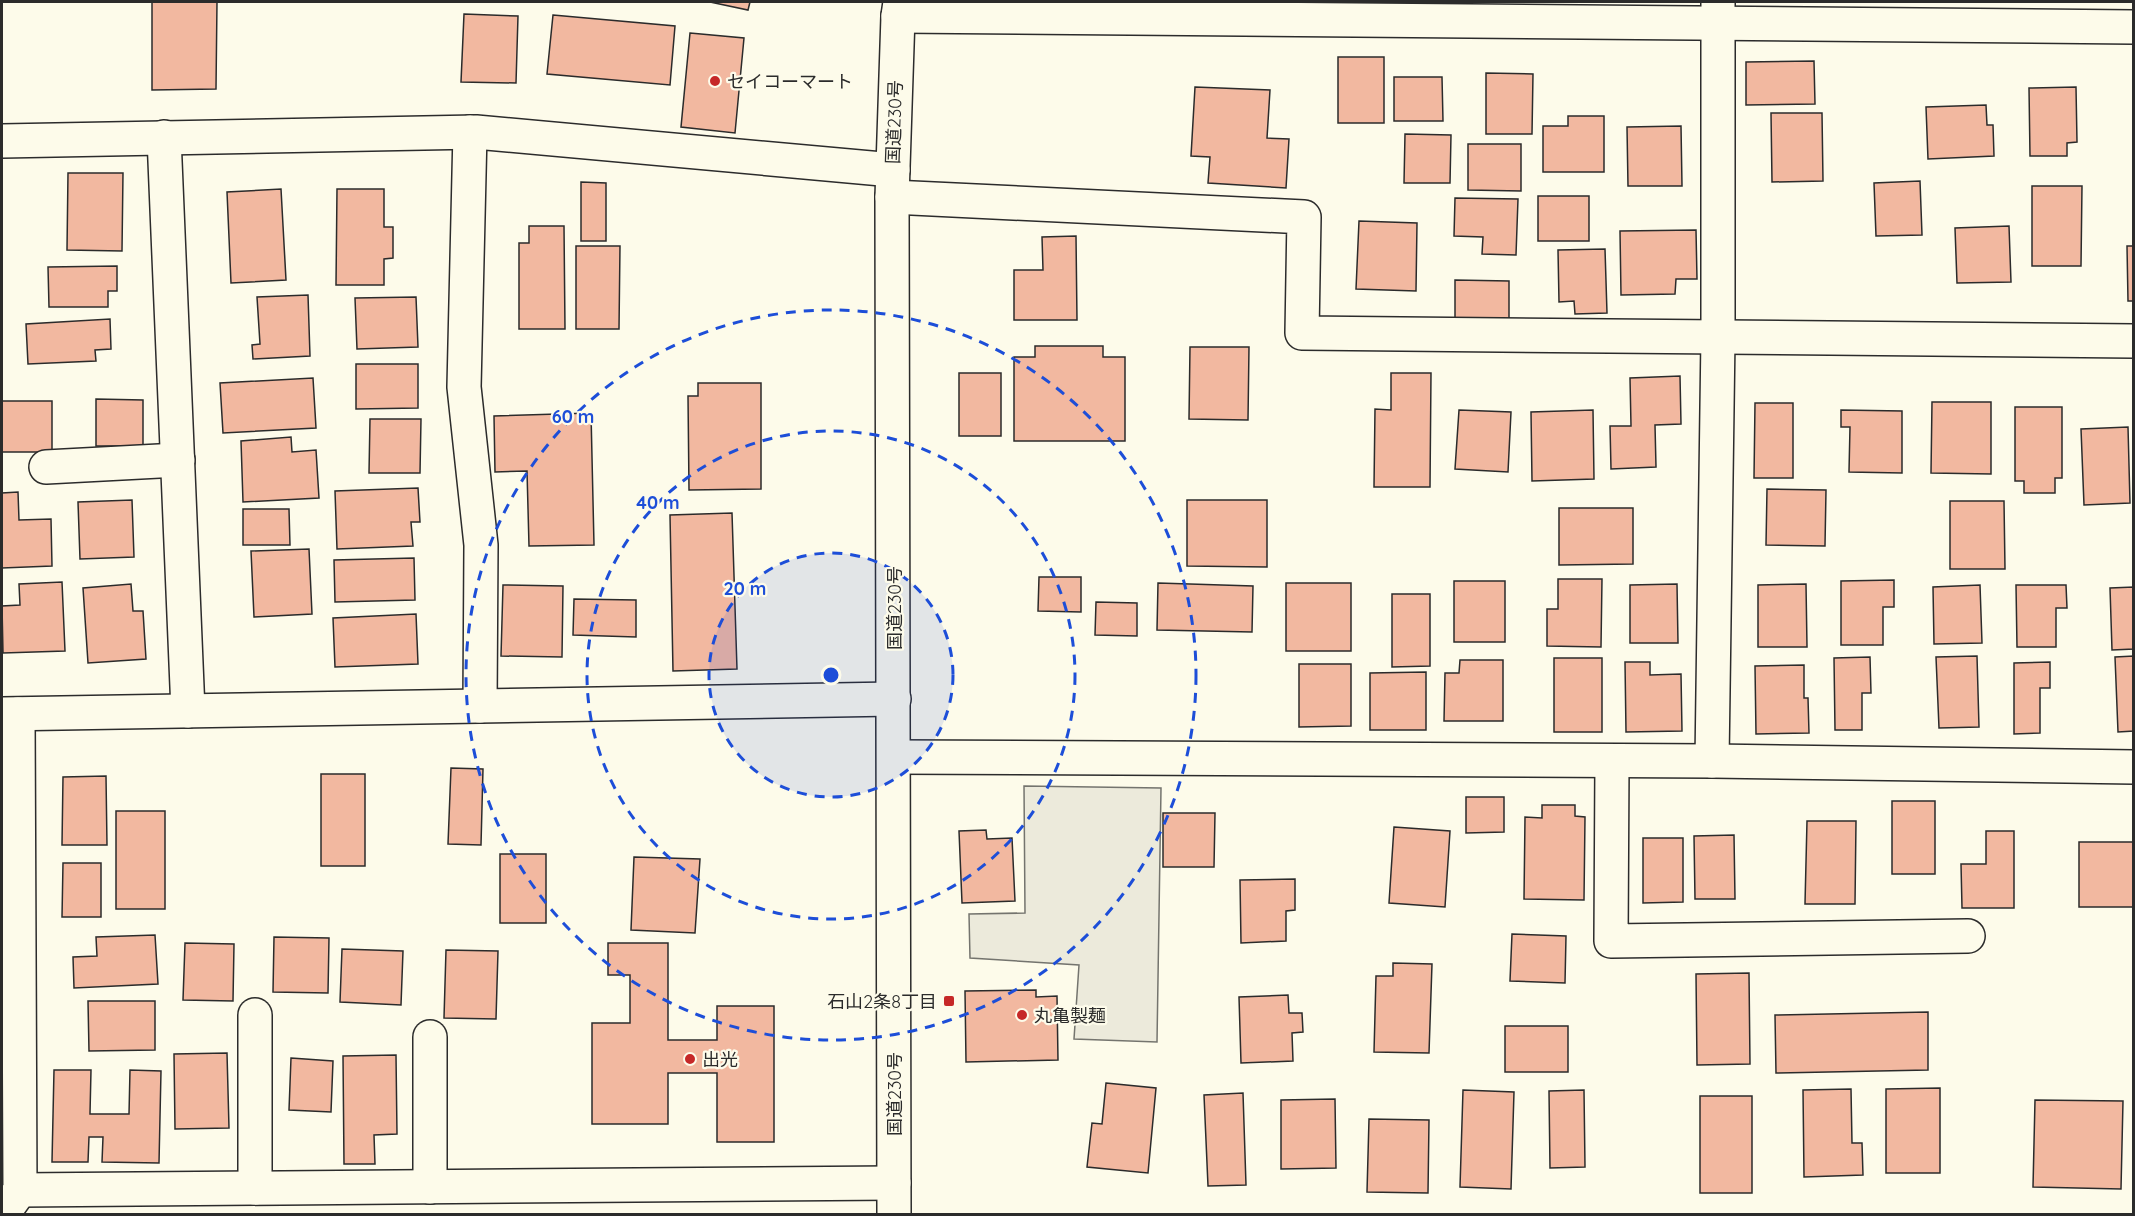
<svg xmlns="http://www.w3.org/2000/svg" width="2135" height="1216" font-family="Quicksand,'Noto Sans JP',sans-serif">
	<style>
		.parking { fill: #eceadb; stroke: #74746e; stroke-width: 1.5 }
		.building { fill: #f2b8a0; stroke: #2b2b2b; stroke-width: 1.5 }
		.lines { fill: none; stroke-linecap: round; stroke-linejoin: round }
		.minor-casing { stroke: #2b2b2b; stroke-width: 36 }
		.highway-casing { stroke: #2b2b2b; stroke-width: 36 }
		.minor { stroke: #fdfbea; stroke-width: 33 }
		.highway { stroke: #fdfbea; stroke-width: 33 }
		.ring { fill: none; stroke: #1d4ed8; stroke-width: 3; stroke-dasharray: 10 8 }
		.poi-dot { fill: #c62828; stroke: #fdfbea; stroke-width: 2 }
		.labels { text-anchor: middle; dominant-baseline: central; stroke-width: 4.5; stroke-linejoin: round; paint-order: stroke }
		.poi-label { font-size: 18px; fill: #2b2b2b; stroke: #fdfbea; text-anchor: start }
		.street-label { font-size: 18px; fill: #2b2b2b; stroke: #fdfbea }
		.centre { fill: #1d4ed8; stroke: #fdfbea; stroke-width: 3 }
		.ring-label { font-size: 18px; text-anchor: middle; font-weight: bold; fill: #1d4ed8; stroke: #fdfbea; stroke-width: 4.5; stroke-linejoin: round; paint-order: stroke }
	</style>
	<rect width="100%" height="100%" fill="#fdfbea"/>
	<path class="parking" d="M1024,786L1161,788L1157,1042L1074,1039L1079,965L970,958L969,914L1025,913Z"/>
	<g class="building">
		<path d="M152,2H217L216,89L152,90Z"/>
		<path d="M710,2H750L748,10Z"/>
		<path d="M464,14L518,16L516,83L461,82Z"/>
		<path d="M553,15L675,26L670,85L547,74Z"/>
		<path d="M690,33L744,38L735,133L681,127Z"/>
		<rect x="1338" y="57" width="46" height="66"/>
		<path d="M1814,61L1815,104L1746,105V62Z"/>
		<path d="M1486,73L1533,74L1532,134H1486Z"/>
		<path d="M1394,77H1442L1443,121H1394Z"/>
		<path d="M1195,87L1270,90L1267,138L1289,139L1286,188L1208,183L1210,157L1191,156Z"/>
		<path d="M2076,87L2077,142L2067,143V156H2030L2029,88Z"/>
		<path d="M1986,105L1987,125H1993L1994,156L1928,159L1926,107Z"/>
		<path d="M1771,113H1822L1823,181L1772,182Z"/>
		<path d="M1568,116H1604V172H1543V126H1568Z"/>
		<path d="M1681,126L1682,186H1628L1627,127Z"/>
		<path d="M1405,134L1451,135L1450,183H1404Z"/>
		<path d="M1468,144H1521V191L1468,190Z"/>
		<path d="M68,173H123L122,251L67,250Z"/>
		<path d="M1920,181L1922,235L1876,236L1874,183Z"/>
		<path d="M581,182L606,183V241H581Z"/>
		<path d="M2032,186H2082L2081,266H2032Z"/>
		<path d="M281,189L286,280L231,283L227,192Z"/>
		<path d="M337,189H384V227H393V258L384,259V285H336Z"/>
		<rect x="1538" y="196" width="51" height="45"/>
		<path d="M1455,198L1518,199L1516,255L1482,254L1483,237L1454,236Z"/>
		<path d="M1359,221L1417,223L1416,291L1356,289Z"/>
		<path d="M529,226H564L565,329H519V243H529Z"/>
		<path d="M2009,226L2011,282L1957,283L1955,228Z"/>
		<path d="M1696,230L1697,279H1676L1675,294L1621,295L1620,231Z"/>
		<path d="M1076,236L1077,320H1014V270H1043L1042,237Z"/>
		<path d="M576,246H620L619,329H576Z"/>
		<path d="M2127,246H2134V301H2128Z"/>
		<path d="M1605,249L1607,313L1575,314L1574,301L1559,302L1558,250Z"/>
		<path d="M117,266V291H108V307H49L48,267Z"/>
		<path d="M1455,280L1509,281V320H1455Z"/>
		<path d="M308,295L310,356L253,359L252,345L260,344L257,297Z"/>
		<path d="M416,297L418,347L357,349L355,298Z"/>
		<path d="M110,319L111,349L95,350L96,361L28,364L26,324Z"/>
		<path d="M1035,346H1103V357H1125V441H1014V357H1035Z"/>
		<path d="M1190,347H1249L1248,420L1189,419Z"/>
		<path d="M356,364H418V408L356,409Z"/>
		<rect x="959" y="373" width="42" height="63"/>
		<path d="M1391,373H1431L1430,487H1374L1375,409L1391,410Z"/>
		<path d="M1680,376L1681,424L1655,425L1656,467L1611,469L1610,426H1631L1630,378Z"/>
		<path d="M313,378L316,428L223,433L220,383Z"/>
		<path d="M698,383H761V489L689,490L688,396H698Z"/>
		<path d="M96,399L143,400V446H96Z"/>
		<rect x="2" y="401" width="50" height="51"/>
		<path d="M1932,402H1991V474L1931,473Z"/>
		<path d="M1755,403H1793V478H1754Z"/>
		<path d="M2015,407H2062V478H2055V493H2024V481H2015Z"/>
		<path d="M1459,410L1511,412L1508,472L1455,469Z"/>
		<path d="M1593,410L1594,479L1532,481L1531,412Z"/>
		<path d="M1841,410L1902,411V473L1849,472L1850,427H1841Z"/>
		<path d="M591,413L594,545L529,546L527,471L495,472L494,416Z"/>
		<path d="M370,419H421L420,473H369Z"/>
		<path d="M2128,427L2130,503L2084,505L2081,429Z"/>
		<path d="M291,437L292,452L316,450L319,498L243,502L241,441Z"/>
		<path d="M418,488L420,522H411L413,546L337,549L335,491Z"/>
		<path d="M1767,489L1826,490L1825,546L1766,545Z"/>
		<path d="M18,492L19,520L51,519L52,566L2,568V493Z"/>
		<path d="M132,500L134,557L80,559L78,502Z"/>
		<path d="M1187,500H1267V567L1187,566Z"/>
		<path d="M1950,501H2004L2005,569H1950Z"/>
		<path d="M1559,508H1633V564L1559,565Z"/>
		<path d="M243,509H289L290,545H243Z"/>
		<path d="M732,513L737,669L673,671L670,515Z"/>
		<path d="M309,549L312,614L254,617L251,551Z"/>
		<path d="M414,558L415,600L335,602L334,560Z"/>
		<path d="M1039,577H1081V612L1038,611Z"/>
		<path d="M1558,579H1602L1601,647L1547,646V609H1558Z"/>
		<path d="M1894,580V607H1883V645H1841V581Z"/>
		<rect x="1454" y="581" width="51" height="61"/>
		<path d="M62,582L65,651L3,653L2,606L20,605L19,584Z"/>
		<path d="M1158,583L1253,586L1252,632L1157,630Z"/>
		<rect x="1286" y="583" width="65" height="68"/>
		<path d="M131,584L133,611H143L146,659L88,663L83,588Z"/>
		<path d="M1677,584L1678,643H1630V585Z"/>
		<path d="M1806,584L1807,647H1758V585Z"/>
		<path d="M503,585L563,586L562,657L501,656Z"/>
		<path d="M1980,585L1982,643L1934,644L1933,587Z"/>
		<path d="M2016,585H2066L2067,608H2056V647H2017Z"/>
		<path d="M2134,587V649L2112,650L2110,588Z"/>
		<path d="M1392,594H1430V666L1392,667Z"/>
		<path d="M574,599L636,600V637L573,635Z"/>
		<path d="M1096,602L1137,603V636L1095,635Z"/>
		<path d="M416,614L418,664L335,667L333,618Z"/>
		<path d="M1977,656L1979,727L1939,728L1936,657Z"/>
		<path d="M2134,656V731L2118,732L2115,657Z"/>
		<path d="M1870,657L1871,693H1862V730H1835L1834,658Z"/>
		<rect x="1554" y="658" width="48" height="74"/>
		<path d="M1460,660H1503V721H1444L1445,673H1459Z"/>
		<path d="M1625,662H1650V675L1681,674L1682,731L1626,732Z"/>
		<path d="M2050,662V688H2040V733L2014,734V663Z"/>
		<path d="M1299,664H1351V726L1299,727Z"/>
		<path d="M1804,665V698H1808L1809,733L1756,734L1755,666Z"/>
		<path d="M1426,672V730H1370V673Z"/>
		<path d="M451,768L483,769L481,845L448,844Z"/>
		<rect x="321" y="774" width="44" height="92"/>
		<path d="M106,776L107,845H62L63,777Z"/>
		<path d="M1466,797H1504V832L1466,833Z"/>
		<rect x="1892" y="801" width="43" height="73"/>
		<path d="M1542,805H1575V816L1585,817L1584,900L1524,899L1525,817L1542,818Z"/>
		<rect x="116" y="811" width="49" height="98"/>
		<path d="M1163,813H1215L1214,867H1163Z"/>
		<path d="M1807,821H1856L1855,904H1805Z"/>
		<path d="M1394,827L1450,831L1445,907L1389,903Z"/>
		<path d="M986,830L987,839L1012,838L1015,901L962,903L959,831Z"/>
		<path d="M1986,831H2014V908H1962L1961,864H1986Z"/>
		<path d="M1734,835L1735,899H1695L1694,836Z"/>
		<path d="M1643,838H1683V902L1643,903Z"/>
		<rect x="2079" y="842" width="55" height="65"/>
		<rect x="500" y="854" width="46" height="69"/>
		<path d="M634,857L700,859L695,933L631,930Z"/>
		<path d="M63,863H101V917H62Z"/>
		<path d="M1295,879V910L1286,911V941L1241,943L1240,880Z"/>
		<path d="M1512,934L1566,936L1565,983L1510,981Z"/>
		<path d="M155,935L158,984L74,988L73,957L97,956L96,937Z"/>
		<path d="M274,937L329,938L328,993L273,992Z"/>
		<path d="M185,943L234,944L233,1001L183,1000Z"/>
		<path d="M608,943H668V1040H717V1006H774V1142H717V1073H668V1124H592V1023H630V975H608Z"/>
		<path d="M342,949L403,951L401,1005L340,1002Z"/>
		<path d="M446,950L498,951L496,1019L444,1018Z"/>
		<path d="M1393,963L1432,964L1429,1053L1374,1052L1376,976H1393Z"/>
		<path d="M1749,973L1750,1064L1697,1065L1696,974Z"/>
		<path d="M1036,990V997L1057,996L1058,1060L966,1062L965,991Z"/>
		<path d="M1288,995L1289,1013H1302L1303,1032L1292,1033L1293,1061L1241,1063L1239,997Z"/>
		<path d="M88,1001H155V1050L89,1051Z"/>
		<path d="M1928,1012V1070L1776,1073L1775,1015Z"/>
		<rect x="1505" y="1026" width="63" height="46"/>
		<path d="M227,1053L229,1128L175,1129L174,1054Z"/>
		<path d="M396,1055L397,1134L374,1135L375,1164H344L343,1056Z"/>
		<path d="M291,1058L333,1061L331,1112L289,1110Z"/>
		<path d="M54,1070H91L90,1114H129L130,1070L161,1071L159,1163L102,1162L103,1137H89L88,1162H52Z"/>
		<path d="M1106,1083L1156,1088L1148,1173L1087,1167L1092,1123L1102,1124Z"/>
		<path d="M1940,1088V1173H1886V1089Z"/>
		<path d="M1851,1089L1852,1143H1862L1863,1175L1804,1177L1803,1090Z"/>
		<path d="M1463,1090L1514,1092L1511,1189L1460,1187Z"/>
		<path d="M1584,1090L1585,1167L1550,1168L1549,1091Z"/>
		<path d="M1243,1093L1246,1185L1208,1186L1204,1095Z"/>
		<rect x="1700" y="1096" width="52" height="97"/>
		<path d="M1335,1099L1336,1168L1281,1169V1100Z"/>
		<path d="M2035,1100L2123,1101L2121,1189L2033,1187Z"/>
		<path d="M1369,1119L1429,1120L1428,1193L1367,1192Z"/>
	</g>
	<g class="lines">
		<g class="minor-casing">
			<g id="minor">
				<path d="M898,16L2134,27"/>
				<path d="M470,132L464,387L481,545L480,706"/>
				<path d="M164,137L188,711"/>
				<path d="M2,141L476,132L893,170"/>
				<path d="M892,197L1304,217L1302,333L2134,341"/>
				<path d="M46,467L178,460"/>
				<path d="M2,714L894,699"/>
				<path d="M894,757L1712,761L2134,767"/>
				<path d="M1612,761L1611,941L1968,936"/>
				<path d="M1712,761L1718,337V3"/>
				<path d="M255,1015V1188"/>
				<path d="M430,1187V1037"/>
				<path d="M20,1190L894,1183"/>
				<path d="M3,1214L20,1190L18,714"/>
			</g>
		</g>
		<g class="highway-casing">
			<path id="highway" d="M894,1214L892,197L898,16L900,2"/>
		</g>
		<use href="#minor" class="minor"/>
		<use href="#highway" class="highway"/>
	</g>
	<circle cx="831" cy="675" r="122" fill="#1d4ed8" fill-opacity=".12"/>
	<g class="ring">
		<circle cx="831" cy="675" r="122"/>
		<circle cx="831" cy="675" r="244"/>
		<circle cx="831" cy="675" r="365"/>
	</g>
	<g class="poi-dot">
		<circle cx="715" cy="81" r="6"/>
		<rect x="943" y="995" width="12" height="12" rx="3"/>
		<circle cx="1022" cy="1015" r="6"/>
		<circle cx="690" cy="1059" r="6"/>
	</g>
	<g class="labels">
		<g class="poi-label">
			<text x="727" y="81">セイコーマート</text>
			<text x="937" y="1001" text-anchor="end">石山2条8丁目</text>
			<text x="1034" y="1015">丸亀製麺</text>
			<text x="702" y="1059">出光</text>
		</g>
		<g class="street-label">
			<text transform="translate(894 122) rotate(-88)">国道230号</text>
			<text transform="translate(894 608) rotate(-90)">国道230号</text>
			<text transform="translate(894 1094) rotate(-90)">国道230号</text>
		</g>
	</g>
	<circle cx="831" cy="675" r="9" class="centre"/>
	<g class="ring-label">
		<text x="573" y="423">60 m</text>
		<text x="658" y="509">40 m</text>
		<text x="745" y="595">20 m</text>
	</g>
	<rect width="2135" height="1216" fill="none" stroke="#2b2b2b" stroke-width="6"/>
</svg>
